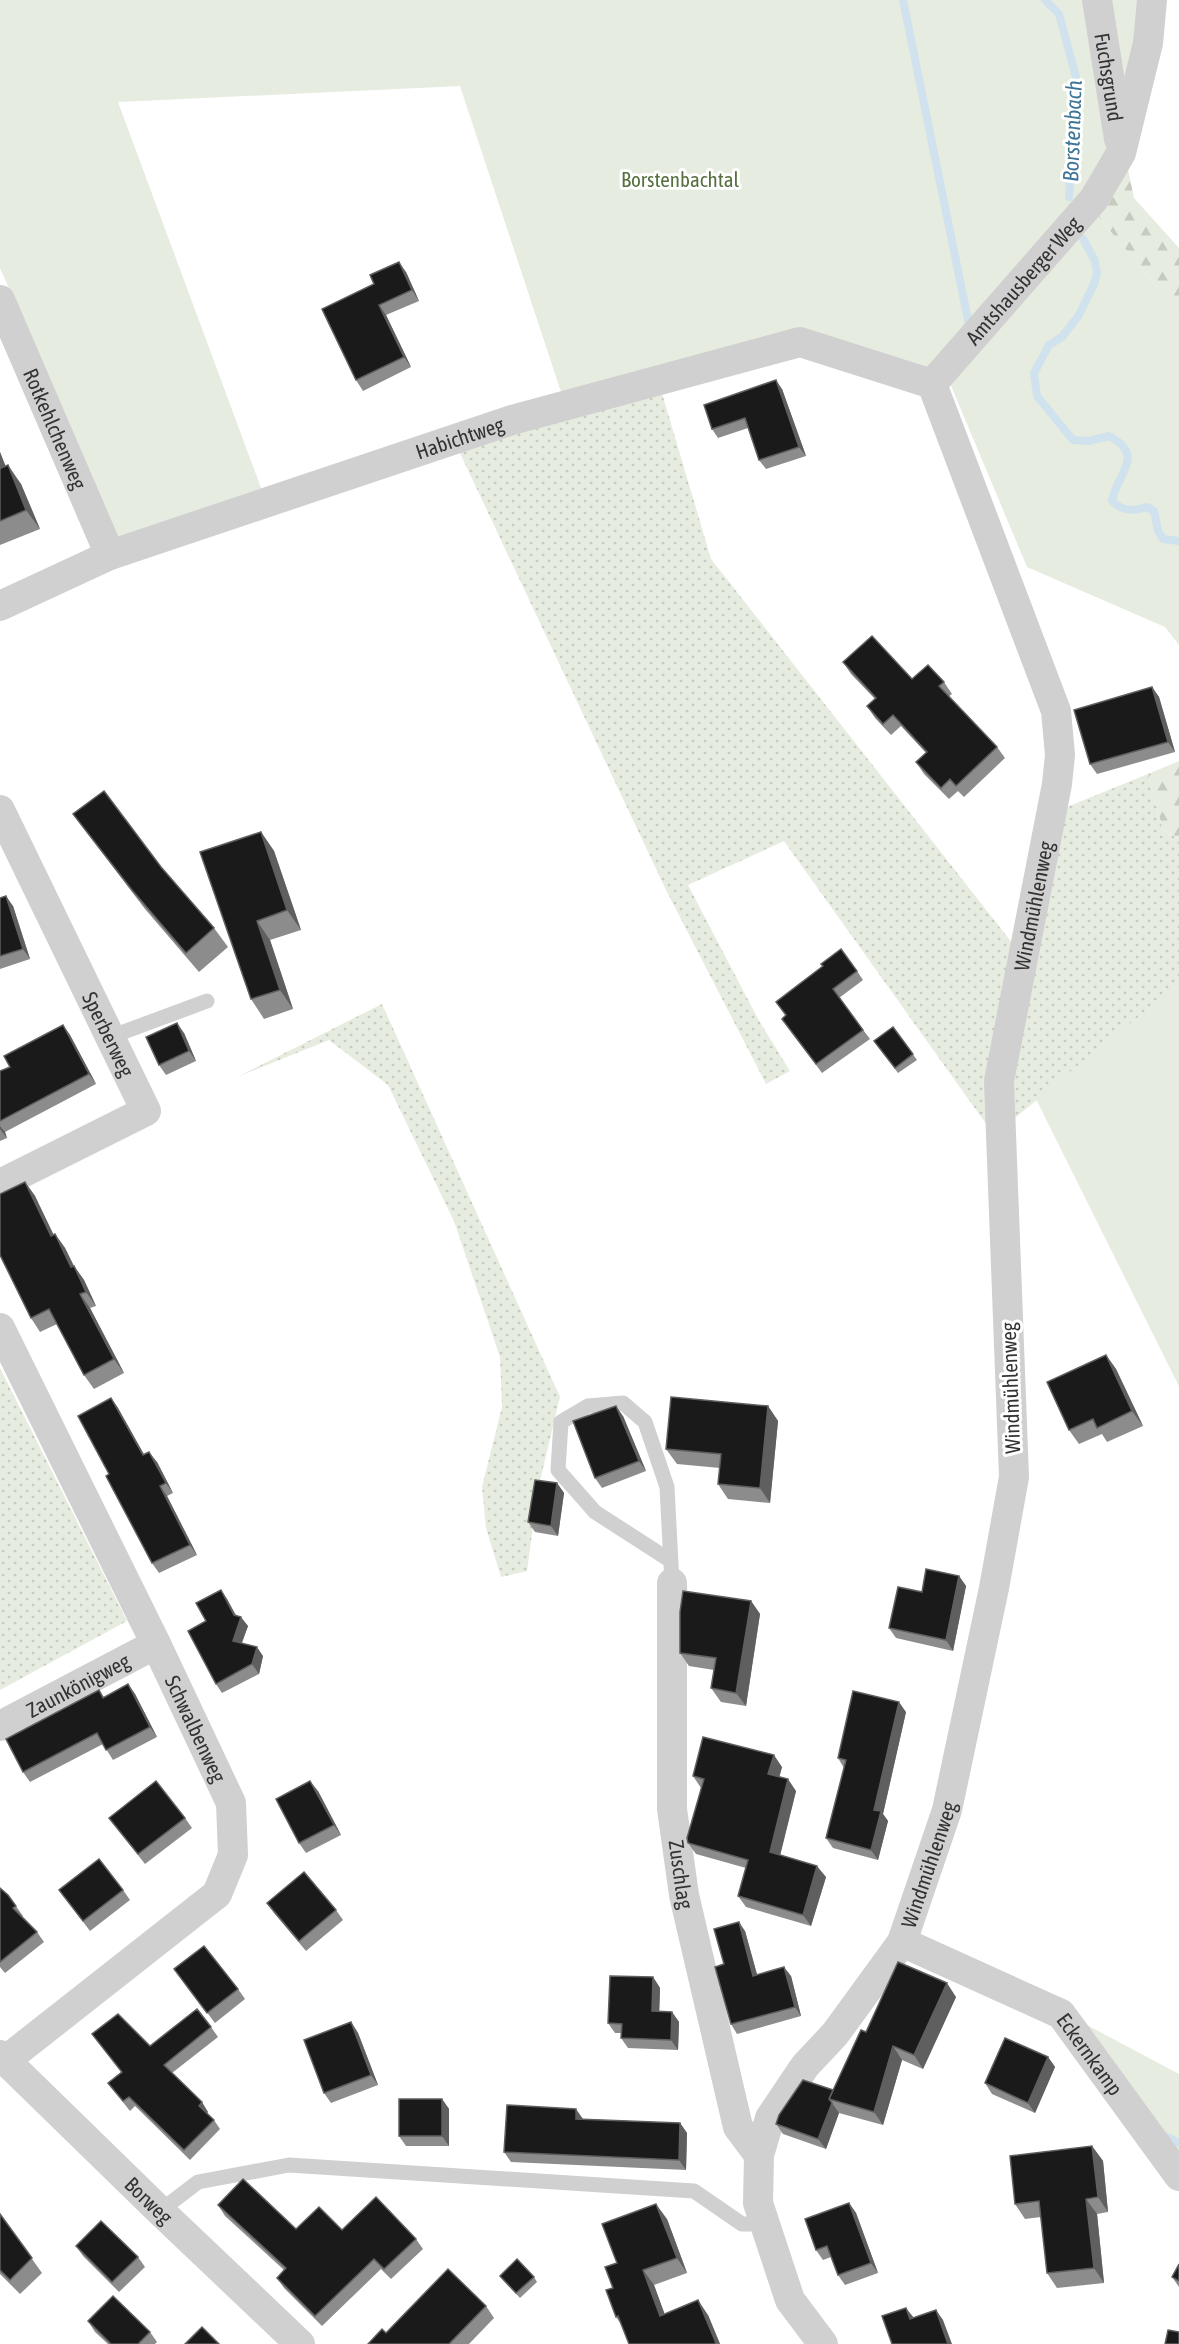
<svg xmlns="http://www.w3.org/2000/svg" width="1179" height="2344" font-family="'Asap Condensed',sans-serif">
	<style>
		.grass { fill: url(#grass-dots) }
		.forest { fill: url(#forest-firs) }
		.park { fill: #e6ecdf }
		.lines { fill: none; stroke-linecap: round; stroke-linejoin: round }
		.stream { stroke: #cfe2ee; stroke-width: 8 }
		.service { stroke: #d0d0d0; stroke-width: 15 }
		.minor { stroke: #d0d0d0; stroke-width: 30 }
		.wall { fill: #8c8c8c }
		.shaded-wall { fill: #5f5f5f }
		.building { fill: #1a1a1a; stroke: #5f5f5f; stroke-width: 1.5 }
		.labels { text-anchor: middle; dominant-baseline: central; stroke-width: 6; stroke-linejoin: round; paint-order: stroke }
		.street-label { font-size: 21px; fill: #333; stroke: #fff }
		.park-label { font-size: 21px; fill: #56703f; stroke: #fff }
		.water-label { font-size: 22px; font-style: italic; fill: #3f7597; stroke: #fff }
	</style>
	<defs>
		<pattern id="grass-dots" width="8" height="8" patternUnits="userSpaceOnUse" patternTransform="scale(1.5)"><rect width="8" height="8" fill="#e6ecdf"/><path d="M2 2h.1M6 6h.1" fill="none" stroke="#c6cbc0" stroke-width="1.8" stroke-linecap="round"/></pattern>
		<pattern id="forest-firs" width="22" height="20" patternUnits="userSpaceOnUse" patternTransform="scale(1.5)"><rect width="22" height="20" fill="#e6ecdf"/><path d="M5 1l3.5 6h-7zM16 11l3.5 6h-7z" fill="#c6cbc0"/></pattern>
	</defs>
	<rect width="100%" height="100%" fill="#fff"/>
	<g class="grass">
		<path d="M656,373L711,559L1027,962L1057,811L1148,774L1163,830L1179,839V1386L1037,1100L994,1135L784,841L688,885L758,1019L790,1071L766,1084L666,890L451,434Z"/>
		<path d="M382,1004L560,1397L538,1489L527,1571L501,1577L486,1528L482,1487L502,1407L500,1357L454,1221L388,1085L329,1040L237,1077Z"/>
		<path d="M0,1368L127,1621L0,1690Z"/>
	</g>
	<g class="forest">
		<path d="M982,0L1122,140L1134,198L1179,248V314L1082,197Z"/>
		<path d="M1179,761V839L1163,830L1148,774Z"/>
	</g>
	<g class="park">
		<path d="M0,0H1146L1122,140L1082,197L1179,314V645L1165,627L1027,567L949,381L802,328L563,398L460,86L118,102L264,496L120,543L0,268Z"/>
		<path d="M1179,984V1386L1036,1099Z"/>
		<path d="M1070,2016L1179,2074V2175Z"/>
	</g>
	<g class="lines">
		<g class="stream">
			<path d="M903,0L969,325"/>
			<path d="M1045,0L1059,14L1076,77L1069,197"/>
			<path d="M1083,239L1095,261L1097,274L1094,284L1079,315L1062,337L1049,345L1034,373L1037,396L1073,440L1088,441L1109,436C1147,456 1116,474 1112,501C1122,511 1133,512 1147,507L1154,511L1158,531L1163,539L1179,541"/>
			<path d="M1167,2137L1179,2143"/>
		</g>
		<g class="service">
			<path d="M110,1037L207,1001"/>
			<path d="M671,1561L595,1512L558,1470L561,1422L588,1406L623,1403L645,1422L667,1487L672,1583"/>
			<path d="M160,2211L198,2182L289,2165L694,2191L742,2224H766"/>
		</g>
		<g class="minor">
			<path id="s1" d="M1097,0L1119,139"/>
			<path id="s2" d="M0,300L110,555"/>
			<path id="s3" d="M932,384L1094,199L1121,153L1148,43L1152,0"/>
			<path id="s4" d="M0,606L110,555L512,420L800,342L932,384"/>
			<path id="s5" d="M0,810L146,1111L0,1184"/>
			<path id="s6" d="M0,1328L156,1644L231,1803L233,1855L217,1894L6,2060"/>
			<path id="s7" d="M672,1583V1809L684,1895L738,2127L759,2155"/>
			<path id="s8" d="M0,1726L156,1644"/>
			<path id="s9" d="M902,1942L1061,2014L1179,2176"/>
			<path id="s10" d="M0,2055L160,2211L300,2344"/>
			<path id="s11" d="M823,2344L790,2300L758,2203L759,2155L770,2118L805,2066L835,2034L902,1942L947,1810L994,1588L1014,1477L999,1081L1057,784L1060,755L1056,711L932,384"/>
		</g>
	</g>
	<g class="wall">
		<path d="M406,272L419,301L386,315L411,367L363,391L356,380L322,309Z"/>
		<path d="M782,389L806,456L766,469L759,460L748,428L718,438L712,429Z"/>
		<path d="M0,452L5,466L21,484L40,529L0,545Z"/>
		<path d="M843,662L912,679L944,682L952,694L948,697L997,747L1005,758L964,797L958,791L949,799L924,774L916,762L926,753L901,726L891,735L875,718L867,706L875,699L851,674Z"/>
		<path d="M1152,687L1159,697L1175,752L1097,774L1090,764Z"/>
		<path d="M73,814L161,867L214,928L228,947L199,972L145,909L87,833Z"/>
		<path d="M261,832L274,851L301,930L270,940L293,1009L264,1019L251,999Z"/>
		<path d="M0,898L13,906L30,959L0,969Z"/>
		<path d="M857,971L863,980L839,998L870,1039L822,1073L782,1019Z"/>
		<path d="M63,1025L70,1035L96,1084L5,1132L7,1138L0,1141V1071L10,1067Z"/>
		<path d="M893,1027L917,1060L898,1073L874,1041Z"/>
		<path d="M184,1033L196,1061L166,1075L159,1065Z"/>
		<path d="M25,1182L35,1196L53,1235L55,1234L65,1248L74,1266L84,1280L96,1306L90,1308L124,1373L94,1389L84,1375L57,1324L40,1332L31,1318Z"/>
		<path d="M1106,1355L1116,1369L1143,1426L1107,1442L1102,1434L1079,1444L1069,1430Z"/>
		<path d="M111,1398L118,1408L144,1455L157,1462L173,1493L167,1496L197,1555L159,1573L152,1563L109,1474Z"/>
		<path d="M768,1406L778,1421L770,1503L728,1499L718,1484L720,1468L677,1464L666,1449Z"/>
		<path d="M623,1416L646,1471L602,1488L595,1478Z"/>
		<path d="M557,1483L564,1493L558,1536L535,1532L528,1522Z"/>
		<path d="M959,1576L966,1586L953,1651L896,1638L889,1628L922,1592Z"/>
		<path d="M221,1590L227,1599L236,1615L248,1626L242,1643L263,1656L259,1674L222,1693L216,1684Z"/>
		<path d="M751,1601L760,1614L746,1706L721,1702L711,1688L714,1670L689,1666L680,1653Z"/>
		<path d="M128,1684L135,1694L157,1737L113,1760L103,1744L30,1782L23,1772L99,1690L104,1697Z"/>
		<path d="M906,1712L883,1814L888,1821L878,1860L833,1848L826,1838L844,1768L838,1758Z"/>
		<path d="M782,1767L779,1777L796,1791L780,1855L826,1877L811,1926L746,1907L738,1896L746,1868L696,1854L688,1843L701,1788L693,1776Z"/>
		<path d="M318,1791L341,1835L306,1853L299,1843Z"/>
		<path d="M109,1818H185L192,1828L145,1864Z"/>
		<path d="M0,1888L8,1895L23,1916H22L37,1932L44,1942L5,1973L0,1967Z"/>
		<path d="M59,1890H123L130,1900L90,1931Z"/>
		<path d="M267,1903L336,1910L343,1920L306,1951L274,1913Z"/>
		<path d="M745,1931L757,1975L791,1976L801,2016L737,2034L731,2024L724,1964Z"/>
		<path d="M174,1969L238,1989L245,1999L215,2023Z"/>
		<path d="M653,1977L660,1988L659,2012H672L679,2022L678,2050L628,2048L621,2038L622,2033H615L608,2023Z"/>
		<path d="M956,1997L923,2069L902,2060L883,2125L839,2113L826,2149L783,2134L776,2124L833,2090L866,2032Z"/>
		<path d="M351,2022L358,2033L378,2085L331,2103L324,2093Z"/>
		<path d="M211,2027L218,2037L172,2073L208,2112L207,2113L214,2120L220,2129L190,2160L135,2106L130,2111L115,2092L108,2083L121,2072L92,2034L150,2046Z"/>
		<path d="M1048,2057L1055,2067L1035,2113L992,2094L985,2083Z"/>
		<path d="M442,2099L449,2109V2146H406L399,2136Z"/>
		<path d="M583,2119L680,2123L687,2133L686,2170L511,2162L504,2152Z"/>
		<path d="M1092,2146L1103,2161L1108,2212L1097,2214L1104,2283L1057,2288L1047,2273L1041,2217L1025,2219L1015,2204Z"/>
		<path d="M849,2203L856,2213L878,2273L845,2285L838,2275L831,2257L823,2260L816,2250Z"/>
		<path d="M218,2205L296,2229L342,2230L416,2239L423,2249L391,2279L381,2269L322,2326L284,2288L277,2278L284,2270L225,2216Z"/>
		<path d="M0,2214L42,2273L20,2294L0,2274Z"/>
		<path d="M667,2219L687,2273L654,2285L664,2314L708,2315L720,2344H629L621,2324L616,2317L617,2263Z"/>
		<path d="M76,2246L138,2257L145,2267L119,2292L83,2256Z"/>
		<path d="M1179,2264V2287L1172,2277Z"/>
		<path d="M500,2276L534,2277L537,2282L520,2298L504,2281Z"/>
		<path d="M486,2306L494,2318L469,2344H368L386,2333Z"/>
		<path d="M88,2321L150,2332L157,2342L155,2344H108L95,2332Z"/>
	</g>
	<g class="shaded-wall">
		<path d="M399,262L406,272L419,301L412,290Z"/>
		<path d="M379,305L386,315L411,367L404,357Z"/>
		<path d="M776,380L782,389L806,456L799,447Z"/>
		<path d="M0,452L14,487L0,467Z"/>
		<path d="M8,465L21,484L40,529L26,510Z"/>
		<path d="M1152,687L1159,697L1175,752L1168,742Z"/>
		<path d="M261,832L274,851L301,930L287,910Z"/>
		<path d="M6,896L13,906L30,959L23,949Z"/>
		<path d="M257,921L270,940L293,1009L280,990Z"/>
		<path d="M177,1023L184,1033L196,1061L189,1051Z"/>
		<path d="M63,1025L70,1035L96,1084L89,1074Z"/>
		<path d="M0,1126L5,1132L7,1138L0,1129Z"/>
		<path d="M25,1182L35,1196L61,1250L51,1236Z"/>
		<path d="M55,1234L65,1248L81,1281L71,1267Z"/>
		<path d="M74,1266L84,1280L96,1306L86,1292Z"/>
		<path d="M80,1294L90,1308L124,1373L114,1359Z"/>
		<path d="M1106,1355L1116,1369L1143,1426L1132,1411Z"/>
		<path d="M111,1398L118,1408L150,1465L143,1455Z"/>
		<path d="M616,1406L623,1416L646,1471L639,1461Z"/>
		<path d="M768,1406L778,1421L770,1503L760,1488Z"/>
		<path d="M149,1452L157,1462L173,1493L166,1483Z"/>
		<path d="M557,1483L564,1493L558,1536L551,1526Z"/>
		<path d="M160,1486L167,1496L197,1555L190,1545Z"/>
		<path d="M959,1576L966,1586L953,1651L946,1640Z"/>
		<path d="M221,1590L227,1599L239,1622L241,1617L248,1626L239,1650L233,1641L234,1615Z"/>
		<path d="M751,1601L760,1614L746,1706L736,1693Z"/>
		<path d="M257,1647L263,1656L259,1674L252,1664Z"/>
		<path d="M128,1684L135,1694L157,1737L150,1727Z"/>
		<path d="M899,1702L906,1712L883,1814L888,1821L878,1860L871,1850L874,1810Z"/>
		<path d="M774,1755L782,1767L777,1786L768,1774Z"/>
		<path d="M788,1779L796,1791L778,1864L770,1852Z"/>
		<path d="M310,1781L318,1791L341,1835L334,1825Z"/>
		<path d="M817,1866L826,1877L811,1926L803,1915Z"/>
		<path d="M739,1922L745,1931L760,1985L753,1976Z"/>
		<path d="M784,1967L791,1976L801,2016L795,2007Z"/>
		<path d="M653,1977L660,1988L659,2021L652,2011Z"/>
		<path d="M947,1983L956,1997L923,2069L914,2055Z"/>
		<path d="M672,2012L679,2022L678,2050L671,2040Z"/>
		<path d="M351,2022L358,2033L378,2085L371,2075Z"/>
		<path d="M893,2046L902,2060L883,2125L874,2112Z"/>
		<path d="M1048,2057L1055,2067L1035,2113L1028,2103Z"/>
		<path d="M442,2099L449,2109V2146L442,2136Z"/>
		<path d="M202,2102L208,2112L205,2115L199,2106Z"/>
		<path d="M832,2103L839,2113L826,2149L818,2139Z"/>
		<path d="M576,2109L583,2119H576Z"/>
		<path d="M680,2123L687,2133L686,2170L679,2160Z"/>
		<path d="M1092,2146L1103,2161L1108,2212L1098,2197Z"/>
		<path d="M1086,2199L1097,2214L1104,2283L1094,2268Z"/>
		<path d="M849,2203L856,2213L878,2273L871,2263Z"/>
		<path d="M656,2204L667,2219L687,2273L677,2258Z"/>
		<path d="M643,2270L654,2285L671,2331L660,2316Z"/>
		<path d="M698,2300L708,2315L720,2344L716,2343Z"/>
		<path d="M906,2308L914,2318L910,2319Z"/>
		<path d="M936,2310L943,2320L952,2344H948Z"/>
	</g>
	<g class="building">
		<path d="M399,262L412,290L379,305L404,357L356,380L322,309L374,284L370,275Z"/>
		<path d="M776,380L799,447L759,460L745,418L712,429L704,405Z"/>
		<path d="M8,465L26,510L0,521V467L1,468Z"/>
		<path d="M872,636L912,679L928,665L944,682L939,686L997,747L956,786L950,779L941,788L916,762L927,752L893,715L883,724L867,706L876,698L843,662Z"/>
		<path d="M1152,687L1168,742L1090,764L1074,710Z"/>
		<path d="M104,791L161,867L214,928L186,953L132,890L73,814Z"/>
		<path d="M261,832L287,910L257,921L280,990L251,999L200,852Z"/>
		<path d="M6,896L23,949L0,956V898Z"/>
		<path d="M841,949L857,971L833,989L863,1030L816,1064L782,1019L786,1015L776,1002L823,966L821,964Z"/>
		<path d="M177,1023L189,1051L159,1065L146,1037Z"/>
		<path d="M63,1025L89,1074L0,1121V1071L10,1067L4,1056Z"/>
		<path d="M893,1027L913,1054L895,1068L874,1041Z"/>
		<path d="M25,1182L51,1236L55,1234L71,1267L74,1266L86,1292L80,1294L114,1359L84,1375L49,1309L31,1318L0,1255V1194Z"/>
		<path d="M1106,1355L1132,1411L1097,1428L1093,1419L1069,1430L1047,1382Z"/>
		<path d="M671,1397L768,1406L760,1488L718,1484L721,1454L666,1449Z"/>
		<path d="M111,1398L143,1455L149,1452L166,1483L160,1486L190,1545L152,1563L106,1476L109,1474L78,1416Z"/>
		<path d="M616,1406L639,1461L595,1478L573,1421Z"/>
		<path d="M535,1480L557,1483L551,1526L528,1522Z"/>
		<path d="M926,1569L959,1576L946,1640L889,1628L898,1587L922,1592Z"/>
		<path d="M221,1590L234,1615L241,1617L233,1641L257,1647L252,1664L216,1684L188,1631L206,1621L196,1603Z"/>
		<path d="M683,1591L751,1601L736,1693L711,1688L716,1658L680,1653V1612Z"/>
		<path d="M128,1684L150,1727L106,1750L97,1733L23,1772L6,1739L99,1690L103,1698Z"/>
		<path d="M853,1691L899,1702L874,1810L881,1811L871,1850L826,1838L846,1760L838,1758Z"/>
		<path d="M703,1737L774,1755L768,1774L788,1779L770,1852L817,1866L803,1915L738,1896L748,1860L688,1843L687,1838L704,1779L693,1776Z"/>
		<path d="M156,1781L185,1818L138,1854L109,1818Z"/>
		<path d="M310,1781L334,1825L299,1843L276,1799Z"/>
		<path d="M99,1859L123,1890L83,1921L59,1890Z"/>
		<path d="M304,1872L336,1910L299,1941L267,1903Z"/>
		<path d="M0,1888L8,1895L16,1906L13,1908L37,1932L0,1962Z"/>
		<path d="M739,1922L753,1976L784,1967L795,2007L731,2024L715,1967L724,1964L714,1929Z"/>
		<path d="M204,1946L238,1989L207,2013L174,1969Z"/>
		<path d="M898,1962L947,1983L914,2055L893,2046L874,2112L829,2099L861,2030L866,2032Z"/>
		<path d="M610,1976L653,1977L652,2011L672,2012L671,2040L621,2038L622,2024L608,2023Z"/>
		<path d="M197,2009L211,2027L164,2065L202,2102L199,2106L214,2120L184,2150L129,2097L123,2101L108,2083L122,2072L92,2034L118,2014L150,2046Z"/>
		<path d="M351,2022L371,2075L324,2093L304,2040Z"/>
		<path d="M1005,2038L1048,2057L1028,2103L985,2083Z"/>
		<path d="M803,2080L833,2090L829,2099L832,2103L818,2139L776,2124L779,2115Z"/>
		<rect x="399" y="2099" width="43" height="37"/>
		<path d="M507,2105L576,2109V2119L680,2123L679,2160L504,2152Z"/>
		<path d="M1092,2146L1098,2197L1086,2199L1094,2268L1047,2273L1039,2201L1015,2204L1010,2156Z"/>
		<path d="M243,2179L296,2229L319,2207L342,2230L376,2197L416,2239L384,2269L374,2259L315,2316L277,2278L286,2268L218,2205Z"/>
		<path d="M849,2203L871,2263L838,2275L827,2246L816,2250L805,2219Z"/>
		<path d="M656,2204L677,2258L643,2270L660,2316L698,2300L716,2343L714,2344H629L618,2316L616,2317L606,2290L613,2288L605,2267L617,2263L602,2224Z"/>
		<path d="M0,2214L32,2258L10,2280L0,2270Z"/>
		<path d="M101,2221L138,2257L112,2282L76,2246Z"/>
		<path d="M517,2259L534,2277L516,2293L500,2276Z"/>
		<path d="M1179,2264V2281L1172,2277Z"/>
		<path d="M448,2269L486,2306L449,2344H368L382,2329L386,2333Z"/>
		<path d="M113,2296L150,2332L138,2344H111L88,2321Z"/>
		<path d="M906,2308L910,2319L936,2310L948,2344H892L882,2316Z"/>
		<path d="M202,2327L219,2344H185Z"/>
		<path d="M1168,2330L1179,2332V2344H1165Z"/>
	</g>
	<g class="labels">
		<g class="street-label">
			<text stroke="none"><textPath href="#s1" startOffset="78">Fuchsgrund</textPath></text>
			<text stroke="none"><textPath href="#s3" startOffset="138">Amtshausberger Weg</textPath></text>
			<text stroke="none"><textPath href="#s2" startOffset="140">Rotkehlchenweg</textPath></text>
			<text stroke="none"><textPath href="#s4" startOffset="490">Habichtweg</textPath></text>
			<text stroke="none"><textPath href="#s11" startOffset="1518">Windmühlenweg</textPath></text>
			<text stroke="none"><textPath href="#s5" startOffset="249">Sperberweg</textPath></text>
			<text transform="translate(1010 1388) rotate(-92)">Windmühlenweg</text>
			<text stroke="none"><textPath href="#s8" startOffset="88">Zaunkönigweg</textPath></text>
			<text stroke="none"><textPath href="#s6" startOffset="446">Schwalbenweg</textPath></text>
			<text stroke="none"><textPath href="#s11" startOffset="546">Windmühlenweg</textPath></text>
			<text stroke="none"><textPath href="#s7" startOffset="292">Zuschlag</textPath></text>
			<text stroke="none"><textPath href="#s9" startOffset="224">Eckernkamp</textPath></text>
			<text stroke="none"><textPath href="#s10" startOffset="208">Borweg</textPath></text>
		</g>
		<g class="park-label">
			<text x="680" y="179">Borstenbachtal</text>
		</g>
		<g class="water-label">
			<text transform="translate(1072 131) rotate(-88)">Borstenbach</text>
		</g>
	</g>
</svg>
